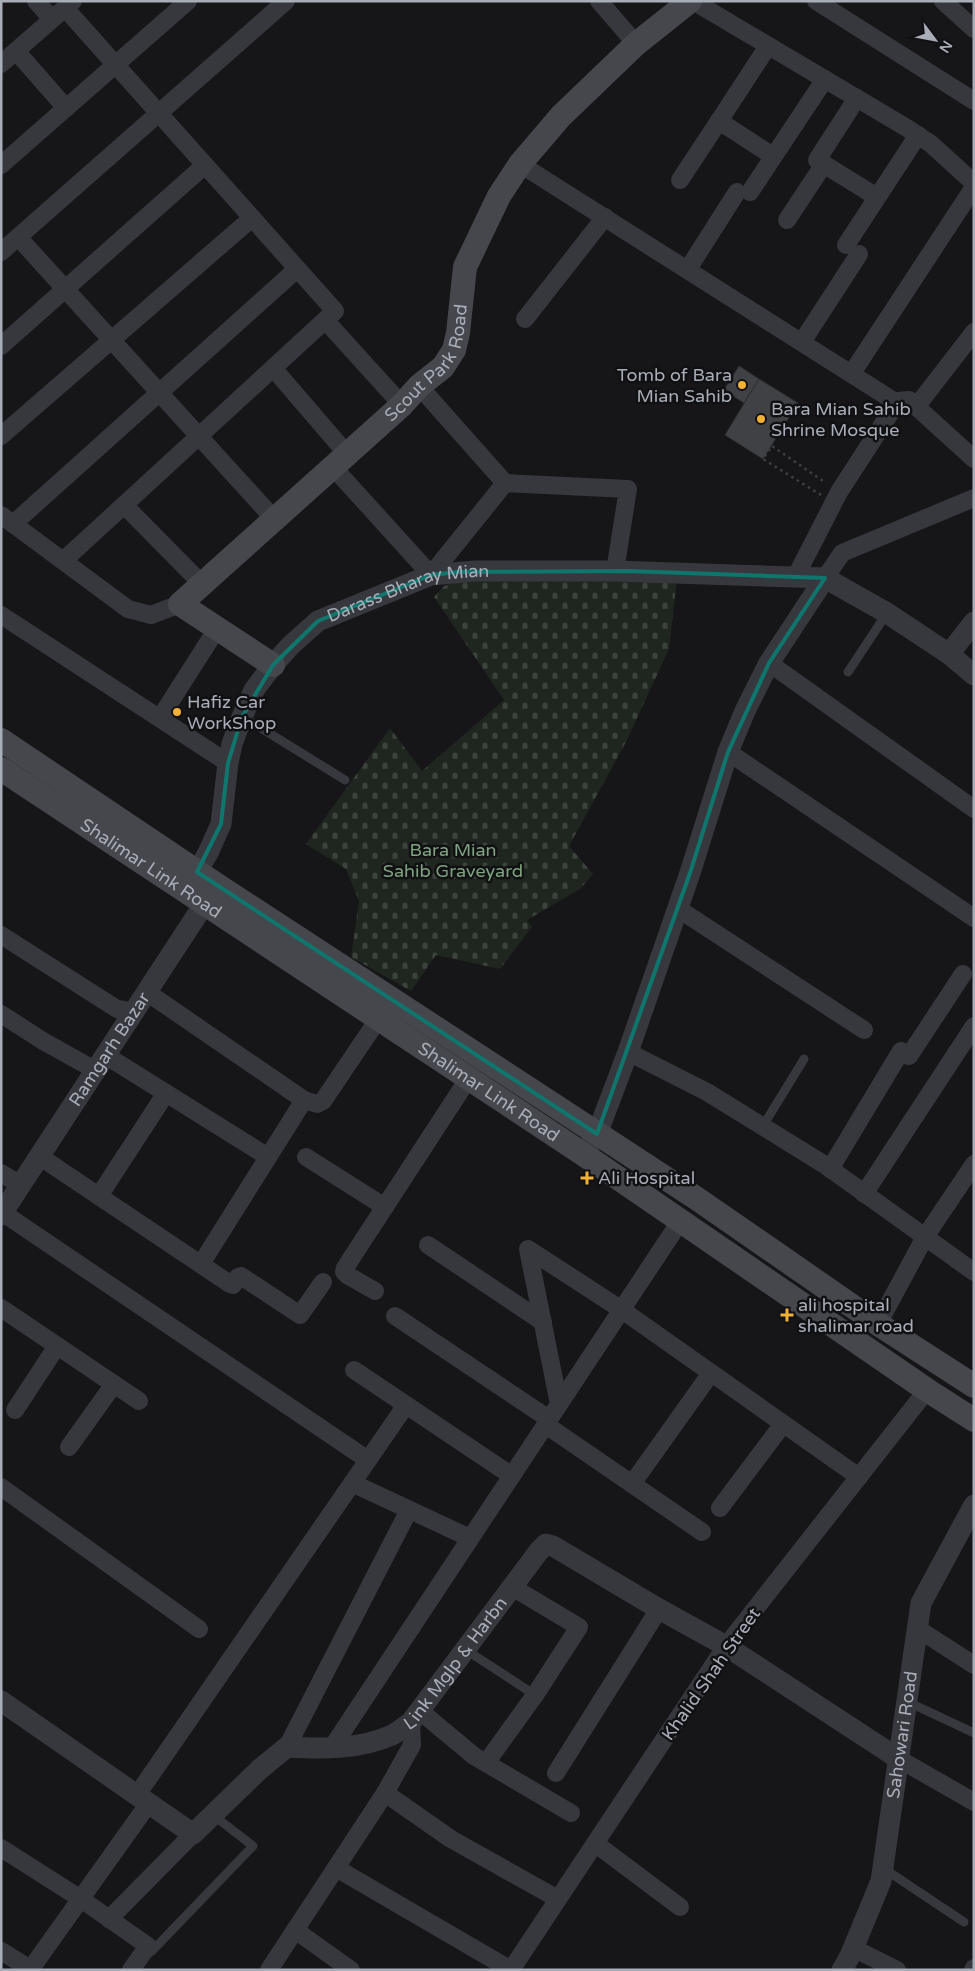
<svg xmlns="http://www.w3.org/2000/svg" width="975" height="1971" font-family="'Varela Round',sans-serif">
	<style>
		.cemetery { fill: url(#cemetery-stones) }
		.building { fill: #404145; stroke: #303034 }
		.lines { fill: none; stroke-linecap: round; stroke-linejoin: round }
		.path { stroke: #3d3f44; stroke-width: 2.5; stroke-dasharray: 2.5 4; stroke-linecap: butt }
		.service { stroke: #37383d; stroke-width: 9 }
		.minor { stroke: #37383d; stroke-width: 18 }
		.tertiary { stroke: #37383d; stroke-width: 21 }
		.secondary { stroke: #45474d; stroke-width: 24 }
		.marked { fill: none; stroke: #0f766e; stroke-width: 4; stroke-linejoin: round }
		.poi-dot { fill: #f2b134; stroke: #111113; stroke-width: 2 }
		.labels { text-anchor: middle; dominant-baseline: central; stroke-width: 5; stroke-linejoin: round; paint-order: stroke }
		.street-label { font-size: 18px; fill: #a8adb8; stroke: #111113 }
		.poi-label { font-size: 18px; fill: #a8adb8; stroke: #111113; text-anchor: start }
		.park-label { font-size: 18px; fill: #7fa381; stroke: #111113 }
	</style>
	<defs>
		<pattern id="cemetery-stones" width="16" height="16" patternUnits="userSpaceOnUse" patternTransform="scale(1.25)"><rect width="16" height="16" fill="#1e261f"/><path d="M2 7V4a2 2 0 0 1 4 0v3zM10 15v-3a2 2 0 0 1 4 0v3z" fill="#3c433d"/></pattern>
	</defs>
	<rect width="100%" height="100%" fill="#161618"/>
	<path class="cemetery" d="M677,578L669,649L626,742L569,846L593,874L580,889L527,920L532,927L500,969L436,955L411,991L351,957L359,901L346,869L306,844L390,728L422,771L504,700L434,597L444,586L467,579Z"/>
	<g class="building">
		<path d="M739,366L759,379L744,403L724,390Z"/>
		<path d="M759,379L798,403L763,459L725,435Z"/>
	</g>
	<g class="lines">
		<path class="path" d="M821,495L763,459L772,446L826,483"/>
		<g class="service">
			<path d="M848,672L887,613"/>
			<path d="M243,717L345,780"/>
			<path d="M763,1126L804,1059"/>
			<path d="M466,1650L535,1695"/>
			<path d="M908,1702L974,1733"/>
			<path d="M883,1868L964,1922"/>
			<path d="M149,1952L152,1951L253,1846L213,1815"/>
		</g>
		<g class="minor">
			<path d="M36,1L52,19"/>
			<path d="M599,1L636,44"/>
			<path d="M693,1L907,128L931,144L974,183"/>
			<path d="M816,1L974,101"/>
			<path d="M943,1L974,29"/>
			<path d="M768,46L719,121L773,156"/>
			<path d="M16,51L66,108"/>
			<path d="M1,64L73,1"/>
			<path d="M857,98L817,160L877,197"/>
			<path d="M520,164L897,403"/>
			<path d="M1,165L188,1"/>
			<path d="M680,180L719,121"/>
			<path d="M750,192L825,79"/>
			<path d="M787,220L824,164"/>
			<path d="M18,237L275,520"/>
			<path d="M846,245L918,135"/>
			<path d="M1,252L286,1"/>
			<path d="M688,269L737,192"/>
			<path d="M525,319L605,217"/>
			<path d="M325,320L402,405"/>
			<path d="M802,342L859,254"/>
			<path d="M1,346L205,165"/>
			<path d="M273,368L347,454"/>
			<path d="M852,373L974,187"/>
			<path d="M419,386L505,483"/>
			<path d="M916,407L974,332"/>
			<path d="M1,436L252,218"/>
			<path d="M333,467L431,575L505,483L628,489L615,571"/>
			<path d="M124,505L203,585"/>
			<path d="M1,515L128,609L151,615L180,604"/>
			<path d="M13,524L297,269"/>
			<path d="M63,561L335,311L65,8"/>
			<path d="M796,576L839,492L898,401L909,400L974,459"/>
			<path d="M825,578L842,553L974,498"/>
			<path d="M1,615L228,763"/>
			<path d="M769,663L974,809"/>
			<path d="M160,718L218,627"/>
			<path d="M728,752L974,918"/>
			<path d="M677,908L864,1030"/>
			<path d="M1,935L117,1009L135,1012"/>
			<path d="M148,993L304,1100L201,1264"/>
			<path d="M1,1014L43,1041L95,1070"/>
			<path d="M628,1052L707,1092L825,1165L974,1272"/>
			<path d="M105,1055L268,1157"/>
			<path d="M304,1100L317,1104L323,1101L379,1018"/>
			<path d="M39,1156L230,1284L233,1285L238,1277L241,1276L300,1315L323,1282"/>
			<path d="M306,1157L385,1207"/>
			<path d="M830,1169L901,1051L909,1056L963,974"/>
			<path d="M1,1173L21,1185"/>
			<path d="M864,1194L974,1026"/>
			<path d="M99,1196L166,1093"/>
			<path d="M3,1213L368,1460"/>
			<path d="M428,1245L543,1322"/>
			<path d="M375,1291L347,1275L344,1272L345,1268L468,1079"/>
			<path d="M1,1308L139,1401"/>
			<path d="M395,1316L549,1419"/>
			<path d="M878,1324L925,1237L974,1164"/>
			<path d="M354,1370L512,1476"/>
			<path d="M559,1404L528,1249L622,1310L859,1477"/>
			<path d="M15,1410L57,1346"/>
			<path d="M546,1425L702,1532"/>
			<path d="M69,1447L114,1384"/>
			<path d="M352,1483L470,1538"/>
			<path d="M632,1484L711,1373"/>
			<path d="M1,1487L199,1629"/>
			<path d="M720,1508L783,1424"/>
			<path d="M918,1629L974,1665"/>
			<path d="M420,1711L474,1756L571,1813"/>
			<path d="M287,1747L409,1510"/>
			<path d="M331,1749L681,1220"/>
			<path d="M899,1759L974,1802"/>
			<path d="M486,1763L535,1695L579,1627L512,1587"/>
			<path d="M556,1773L659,1609"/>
			<path d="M385,1793L451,1839L558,1899"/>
			<path d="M137,1795L406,1405"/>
			<path d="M596,1844L680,1907"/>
			<path d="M1,1848L81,1899L148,1946L131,1970"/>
			<path d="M336,1868L511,1970"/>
			<path d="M109,1919L193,1834"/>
			<path d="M295,1930L351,1970"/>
			<path d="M853,1948L897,1970"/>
			<path d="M1,1951L30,1969"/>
			<path d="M30,1970L149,1803"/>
			<path d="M269,1970L385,1793L412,1745L411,1722"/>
			<path d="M511,1970L726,1646L927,1390"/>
			<path d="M973,1970L974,1968"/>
		</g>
		<g class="tertiary">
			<path d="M949,654L974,675"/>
			<path id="s1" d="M189,885L208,853L221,824L228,763L232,744L242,717L254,690L273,665L291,645L318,621L431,575L475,571H615L825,578L887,613L949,654L974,622"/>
			<path d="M583,1154L597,1134L628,1052L690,873L728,752L745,711L769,663L825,578"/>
			<path id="s2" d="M1,1215L214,889"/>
			<path id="s3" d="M1,1701L193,1834L260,1769L287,1747C321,1749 359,1750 392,1735C398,1732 405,1726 411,1722L539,1551L546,1544L553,1546L659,1609L726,1646L899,1759"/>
			<path id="s4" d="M842,1970L850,1956L881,1881L921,1603L974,1505"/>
		</g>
		<g class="secondary">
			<path id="s5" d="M273,665L180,604L402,405L419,386L443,367L454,350L458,333L465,267L499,196L520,164L561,116L636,44L690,1"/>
			<path d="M1,740L217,885L696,1198L878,1324L974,1386"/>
			<path id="s6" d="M1,769L583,1154L927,1390L974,1420"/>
		</g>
	</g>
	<path class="marked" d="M627,571L825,578L769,663L728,752L690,873L597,1134L197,872L221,824L228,763L242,717L273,665L318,621L431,575L458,572Z"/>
	<g class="poi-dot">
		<circle cx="742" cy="385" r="5"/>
		<circle cx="761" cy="419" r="5"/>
		<circle cx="177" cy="712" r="5"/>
		<path d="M584.5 1170.5h5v5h5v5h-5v5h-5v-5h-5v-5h5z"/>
		<path d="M784.5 1307.5h5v5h5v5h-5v5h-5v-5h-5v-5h5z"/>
	</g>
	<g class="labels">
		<g class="street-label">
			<text stroke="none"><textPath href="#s5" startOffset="461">Scout Park Road</textPath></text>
			<text stroke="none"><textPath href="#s1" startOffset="398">Darass Bharay Mian</textPath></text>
			<text stroke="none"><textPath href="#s6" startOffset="180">Shalimar Link Road</textPath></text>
			<text stroke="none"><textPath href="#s2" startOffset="198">Ramgarh Bazar</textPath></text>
			<text stroke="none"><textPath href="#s6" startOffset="585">Shalimar Link Road</textPath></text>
			<text stroke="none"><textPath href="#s3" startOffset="565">Link Mglp &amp; Harbn</textPath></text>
			<text transform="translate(711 1674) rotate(-55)">Khalid Shah Street</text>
			<text stroke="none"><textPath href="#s4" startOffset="245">Sahowari Road</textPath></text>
		</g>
		<g class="poi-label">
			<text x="732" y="375" text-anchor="end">Tomb of Bara<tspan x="732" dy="21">Mian Sahib</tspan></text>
			<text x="771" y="409">Bara Mian Sahib<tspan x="771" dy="21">Shrine Mosque</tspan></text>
			<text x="187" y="702">Hafiz Car<tspan x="187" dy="21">WorkShop</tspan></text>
			<text x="598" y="1178">Ali Hospital</text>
			<text x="798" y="1305">ali hospital<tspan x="798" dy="21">shalimar road</tspan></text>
		</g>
		<g class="park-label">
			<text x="453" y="850">Bara Mian<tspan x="453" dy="21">Sahib Graveyard</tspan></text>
		</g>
	</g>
	<rect width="975" height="1971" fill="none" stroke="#a8adb8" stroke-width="5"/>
	<g transform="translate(935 40) rotate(122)" stroke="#111113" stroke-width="4" paint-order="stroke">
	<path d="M0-4L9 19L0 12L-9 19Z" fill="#a8adb8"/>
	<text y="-8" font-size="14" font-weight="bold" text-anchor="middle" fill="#a8adb8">N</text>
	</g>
</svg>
